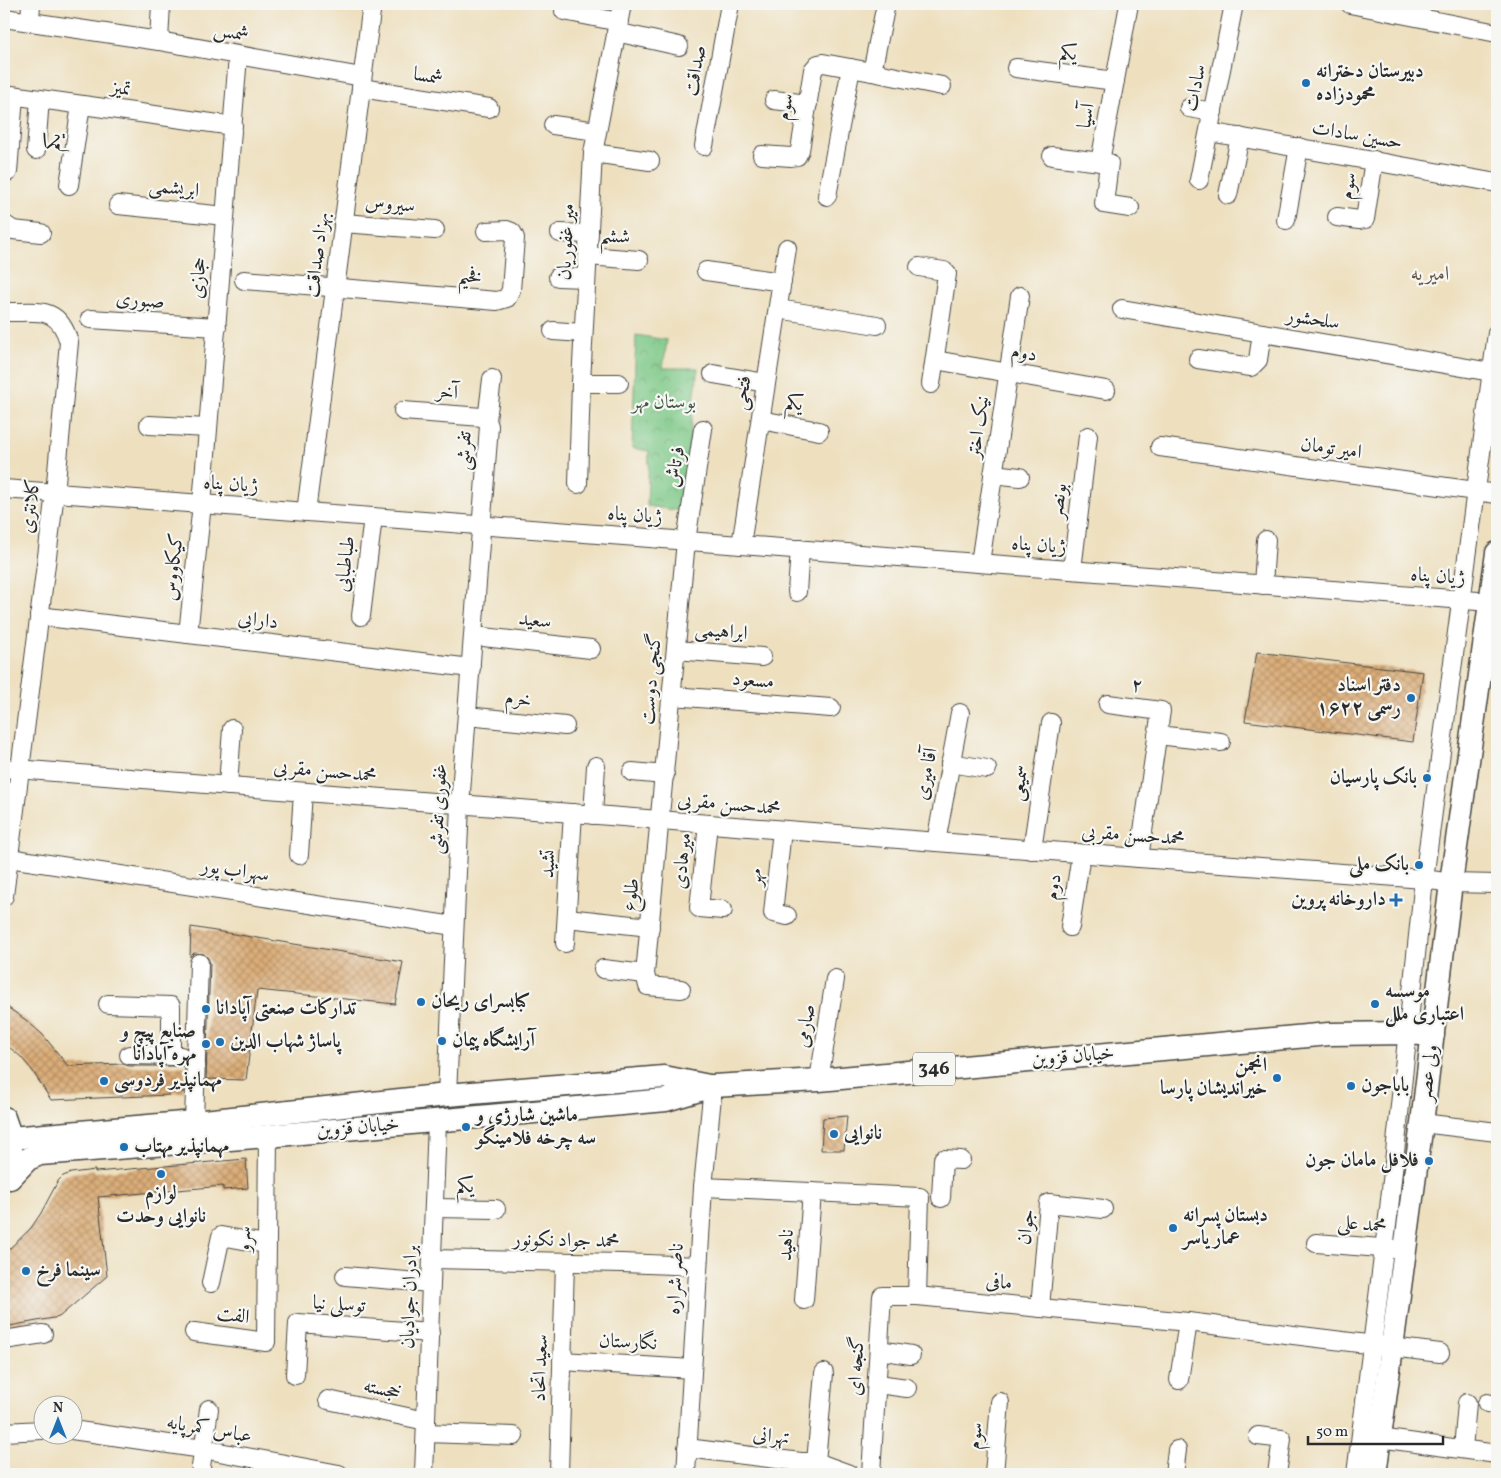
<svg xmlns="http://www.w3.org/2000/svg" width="1501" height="1478" font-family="Vollkorn,Amiri,serif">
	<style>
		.park { fill: url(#park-crowns); stroke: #547a58 }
		.building { fill: url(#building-cross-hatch) }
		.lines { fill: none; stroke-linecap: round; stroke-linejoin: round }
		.minor-casing { stroke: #484641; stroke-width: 20 }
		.major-casing { stroke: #484641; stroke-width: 25 }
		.minor { stroke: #fff; stroke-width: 18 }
		.major { stroke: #fff; stroke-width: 22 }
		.poi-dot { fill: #1f6fb2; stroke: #f6f6f2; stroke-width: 2 }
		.labels { text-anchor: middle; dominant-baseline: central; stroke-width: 4.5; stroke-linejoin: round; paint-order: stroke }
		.shield { fill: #f6f6f2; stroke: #686867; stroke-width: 1 }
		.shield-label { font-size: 19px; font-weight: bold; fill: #2b2b2b }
		.street-label { font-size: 20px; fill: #2b2b2b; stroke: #f6f6f2 }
		.poi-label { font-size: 20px; font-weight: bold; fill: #2b2b2b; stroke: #f6f6f2; text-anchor: start }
		.park-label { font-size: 20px; fill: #435a46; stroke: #f6f6f2 }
		.neighbourhood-label { font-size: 21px; fill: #695846; stroke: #f6f6f2 }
	</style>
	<defs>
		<pattern id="park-crowns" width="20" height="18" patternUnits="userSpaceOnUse" patternTransform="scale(1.25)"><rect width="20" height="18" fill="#7cc886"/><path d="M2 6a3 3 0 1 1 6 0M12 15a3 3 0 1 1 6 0" fill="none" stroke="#66a36e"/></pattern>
		<pattern id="building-cross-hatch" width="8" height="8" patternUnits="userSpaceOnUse" patternTransform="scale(1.25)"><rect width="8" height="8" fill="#dbad78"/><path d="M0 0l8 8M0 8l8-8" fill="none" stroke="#b28d63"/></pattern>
	</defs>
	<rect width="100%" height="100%" fill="#f6f6f2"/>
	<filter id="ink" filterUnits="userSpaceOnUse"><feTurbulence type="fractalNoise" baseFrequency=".02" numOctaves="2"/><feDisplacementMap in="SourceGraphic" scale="10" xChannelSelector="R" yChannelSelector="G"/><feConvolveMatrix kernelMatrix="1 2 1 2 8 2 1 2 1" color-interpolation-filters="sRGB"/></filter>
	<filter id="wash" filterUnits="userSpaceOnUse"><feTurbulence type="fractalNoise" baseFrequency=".0096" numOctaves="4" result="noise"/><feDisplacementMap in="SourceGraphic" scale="20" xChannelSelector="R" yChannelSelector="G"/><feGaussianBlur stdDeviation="1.12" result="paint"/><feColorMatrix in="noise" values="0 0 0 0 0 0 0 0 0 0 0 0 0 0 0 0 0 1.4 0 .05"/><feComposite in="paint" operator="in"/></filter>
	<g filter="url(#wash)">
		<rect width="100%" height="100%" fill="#eee0bf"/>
		<path class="park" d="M636,335L667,340L663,368H698L681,511L647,506L649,451L632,448Z"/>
		<g id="blocks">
			<g class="building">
				<path d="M1257,652L1423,672L1413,742L1245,721Z"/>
				<path d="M191,927L403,962L395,1004L257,990L246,1080L206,1079L210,963L208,958L204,954L194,953L190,957Z"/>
				<path d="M4,1005L26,1020L43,1035L68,1066L123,1064L129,1066H185L184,1092L169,1093V1095L51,1100L32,1070L20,1056L4,1043Z"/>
				<path d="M847,1116L844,1150H821L823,1118Z"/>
				<path d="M246,1159L248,1188L223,1190V1186L98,1197L107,1276L59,1317L4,1327V1254L31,1228L41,1213L58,1181L63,1176L71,1173L95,1170V1172Z"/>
			</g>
		</g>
	</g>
	<g filter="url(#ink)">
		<use href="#blocks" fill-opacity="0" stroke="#484641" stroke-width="1"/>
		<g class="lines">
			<g class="minor-casing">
				<g id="minor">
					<path d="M1350,4L1497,33"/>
					<path d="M564,11L619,22"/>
					<path d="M4,18L159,41L362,77"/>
					<path d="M30,21L31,4"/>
					<path d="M616,32L679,46"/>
					<path d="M159,41L161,4"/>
					<path d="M1016,68L1115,81"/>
					<path d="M872,72L942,86"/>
					<path d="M361,88L489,108"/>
					<path d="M4,94L233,126"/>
					<path d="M774,100L808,104"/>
					<path d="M1189,108L1213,112"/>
					<path d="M553,125L597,131"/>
					<path d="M1209,132L1497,183"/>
					<path d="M704,146L730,4"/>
					<path d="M36,150L40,99"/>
					<path d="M593,153L650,161"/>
					<path d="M762,155L791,157L797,156L800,150L813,70L818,64L823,63L872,72L886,4"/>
					<path d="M1052,156L1109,163L1104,204L1130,208"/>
					<path d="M1100,162L1129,4"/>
					<path d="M8,172L14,96"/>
					<path d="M1199,180L1234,4"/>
					<path d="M69,185L81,105"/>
					<path d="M1228,195L1240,137"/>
					<path d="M827,196L851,68"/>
					<path d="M118,205L225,216"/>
					<path d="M1337,217L1359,220L1365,219L1374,160"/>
					<path d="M1286,220L1299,147"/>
					<path d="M343,223L435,230"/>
					<path d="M4,224L13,230L41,233"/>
					<path d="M560,233L589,234"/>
					<path d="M588,256L639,260"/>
					<path d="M919,267L944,271L947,274L931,384"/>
					<path d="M706,271L782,282"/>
					<path d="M558,277L586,278"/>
					<path d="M244,280L497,301L507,298L511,290L515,238L512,232L507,230L486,231"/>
					<path d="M778,309L877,325"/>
					<path d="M1122,309L1497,373"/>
					<path d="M4,312C37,313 58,304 69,342L55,493L4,896"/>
					<path d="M90,319L217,327"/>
					<path d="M553,331L583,333"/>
					<path d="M1198,359L1251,367L1258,360L1262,333"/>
					<path d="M935,360L1106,390"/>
					<path d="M713,374L766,383"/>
					<path d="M581,383H619"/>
					<path d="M403,411L482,417L487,420"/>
					<path d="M761,420L819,431"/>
					<path d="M149,425L208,428"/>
					<path d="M1160,447L1497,494"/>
					<path d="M993,474L1020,477"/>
					<path d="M578,484L581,383L593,153L622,4"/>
					<path d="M4,489L1491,602"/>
					<path d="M306,512L372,4"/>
					<path d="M741,545L787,248"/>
					<path d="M980,563L1020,296"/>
					<path d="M1072,570L1088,436"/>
					<path d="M1263,585L1266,540"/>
					<path d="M797,592L800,549"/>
					<path d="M39,616L471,668"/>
					<path d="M361,616L373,517"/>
					<path d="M188,634L202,504L238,56"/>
					<path d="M474,636L591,649"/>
					<path d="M676,650L762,657"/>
					<path d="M672,696L831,708"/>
					<path d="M1108,704L1161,711L1139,858"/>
					<path d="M467,716L565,726"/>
					<path d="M1157,735L1221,742"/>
					<path d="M950,763L987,769"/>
					<path d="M4,768L1139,858L1424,879L1451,883L1497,884"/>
					<path d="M632,772L665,775"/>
					<path d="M228,786L232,729"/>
					<path d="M593,815L596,766"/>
					<path d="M708,824L699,908L723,910"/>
					<path d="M782,830L773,913L787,916"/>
					<path d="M936,842L960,713"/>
					<path d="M1032,850L1051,723"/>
					<path d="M299,855L303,792"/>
					<path d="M9,858L454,926"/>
					<path d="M567,918L650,927"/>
					<path d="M1070,927L1081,854"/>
					<path d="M565,943L573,813"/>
					<path d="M603,969L645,974L686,541L703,429"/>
					<path d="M645,974L648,986L681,989"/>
					<path d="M108,1004L171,1006V1056"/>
					<path d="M129,1055L181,1056"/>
					<path d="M819,1080L835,979"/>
					<path d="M447,1095L460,805L489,426L487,420L492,379"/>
					<path d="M194,1122L199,963"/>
					<path d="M1422,1123L1497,1132"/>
					<path d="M703,1187L920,1197L917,1296L1188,1322L1440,1353"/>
					<path d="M941,1198L943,1159L961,1160"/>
					<path d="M434,1208L496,1209"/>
					<path d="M1316,1243L1394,1249"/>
					<path d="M432,1259L622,1263L698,1266"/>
					<path d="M345,1276L431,1283"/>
					<path d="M211,1283L221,1236L266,1244"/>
					<path d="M804,1300L812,1192"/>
					<path d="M1040,1308L1049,1203L1103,1209"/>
					<path d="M194,1332L266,1342L268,1136"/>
					<path d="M4,1340L43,1334"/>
					<path d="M879,1350L911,1355"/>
					<path d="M562,1361L692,1369"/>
					<path d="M295,1375L298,1323L430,1333"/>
					<path d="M1179,1380L1188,1322"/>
					<path d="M878,1384L907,1388"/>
					<path d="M328,1400L426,1421"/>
					<path d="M1487,1403L1497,1405"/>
					<path d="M72,1430L203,1449L339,1474"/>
					<path d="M4,1432L42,1430"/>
					<path d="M426,1433L514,1436"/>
					<path d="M1258,1436L1282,1439L1277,1474"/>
					<path d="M1379,1438L1497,1454"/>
					<path d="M687,1448L801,1462H816L849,1474"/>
					<path d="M1463,1449L1467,1403"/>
					<path d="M816,1462L824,1373"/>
					<path d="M200,1474L209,1409"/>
					<path d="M424,1474L437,1121"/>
					<path d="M559,1474L565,1263"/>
					<path d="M686,1474L703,1187L713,1086"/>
					<path d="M871,1474L882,1296H917"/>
					<path d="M994,1474L1000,1402"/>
					<path d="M1174,1474L1177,1450"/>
					<path d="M1356,1474L1389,1209L1424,879L1497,333"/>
				</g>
			</g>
			<g class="major-casing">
				<g id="major">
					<path d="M4,1118L11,1138V1153"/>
					<path d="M11,1138L194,1122L447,1095L664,1077L709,1086"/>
					<path d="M10,1178L28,1159L40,1154L268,1136L666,1100L713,1086L819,1080L1329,1034L1409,1033L1433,1035"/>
					<path d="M1375,1474L1422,1123L1451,883L1497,553"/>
				</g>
			</g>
			<use href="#minor" class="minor"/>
			<use href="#major" class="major"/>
		</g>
	</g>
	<g class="poi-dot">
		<circle cx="1306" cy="83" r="5"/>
		<circle cx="1411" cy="698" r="5"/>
		<circle cx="1427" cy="778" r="5"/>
		<circle cx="1419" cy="865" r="5"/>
		<path d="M1393.5 892.5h5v5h5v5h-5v5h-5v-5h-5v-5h5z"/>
		<circle cx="421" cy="1002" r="5"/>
		<circle cx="1375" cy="1004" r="5"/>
		<circle cx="206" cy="1009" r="5"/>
		<circle cx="442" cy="1041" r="5"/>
		<circle cx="220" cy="1042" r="5"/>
		<circle cx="206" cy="1044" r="5"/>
		<circle cx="1277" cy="1078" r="5"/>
		<circle cx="104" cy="1081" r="5"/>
		<circle cx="1351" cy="1086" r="5"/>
		<circle cx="466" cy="1127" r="5"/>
		<circle cx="834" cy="1134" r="5"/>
		<circle cx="124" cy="1147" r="5"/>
		<circle cx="1429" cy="1161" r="5"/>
		<circle cx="161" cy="1174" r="5"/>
		<circle cx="1173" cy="1228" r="5"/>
		<circle cx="26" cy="1271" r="5"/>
	</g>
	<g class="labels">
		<rect class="shield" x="913" y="1052.5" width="42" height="33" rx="4"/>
		<g class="shield-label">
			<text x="934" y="1069">346</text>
		</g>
		<g class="street-label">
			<text transform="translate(231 33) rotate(10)">شمس</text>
			<text transform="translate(1068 54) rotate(7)">یکم</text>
			<text transform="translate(696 71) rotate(-80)">صداقت</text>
			<text transform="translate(428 77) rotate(9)">شمسا</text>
			<text transform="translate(1196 88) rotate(-79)">سادات</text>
			<text transform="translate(121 89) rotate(8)">تمیز</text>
			<text transform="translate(786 107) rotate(-80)">سوم</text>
			<text transform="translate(1087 116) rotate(-80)">آسیا</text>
			<text transform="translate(1357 136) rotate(10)">حسین سادات</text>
			<text transform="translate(54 142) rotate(-82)">یکم</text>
			<text transform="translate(1349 186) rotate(-82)">سوم</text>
			<text transform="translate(174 189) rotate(6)">ابریشمی</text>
			<text transform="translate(390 205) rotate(4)">سیروس</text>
			<text transform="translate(615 237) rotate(4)">ششم</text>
			<text transform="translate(567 242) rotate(-87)">میر غفوریان</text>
			<text transform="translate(318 255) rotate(-83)">بهزاد صداقت</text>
			<text transform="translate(470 277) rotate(5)">فخیم</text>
			<text transform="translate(199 278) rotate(-85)">حجازی</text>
			<text transform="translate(140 301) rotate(4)">صبوری</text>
			<text transform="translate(1313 320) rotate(9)">سلحشور</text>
			<text transform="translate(1024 354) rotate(10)">دوم</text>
			<text transform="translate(447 393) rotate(4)">آخر</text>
			<text transform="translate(743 393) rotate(-81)">فتحی</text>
			<text transform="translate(794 404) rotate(11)">یکم</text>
			<text transform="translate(979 427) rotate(-82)">نیک اختر</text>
			<text transform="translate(1331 449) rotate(8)">امیر تومان</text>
			<text transform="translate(465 451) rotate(-88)">تفرشی</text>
			<text transform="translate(676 467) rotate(-81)">فرتاش</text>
			<text transform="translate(231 485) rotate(4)">ژیان پناه</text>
			<text transform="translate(1059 501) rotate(-83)">بونصر</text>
			<text transform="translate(31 506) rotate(-83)">کلانتری</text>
			<text transform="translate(635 516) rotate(4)">ژیان پناه</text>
			<text transform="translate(1039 546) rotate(4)">ژیان پناه</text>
			<text transform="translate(346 564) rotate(-83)">طباطبایی</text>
			<text transform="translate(174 567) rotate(-84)">کیکاووس</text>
			<text transform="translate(1438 577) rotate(4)">ژیان پناه</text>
			<text transform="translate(258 621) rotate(7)">دارابی</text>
			<text transform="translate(535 621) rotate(6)">سعید</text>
			<text transform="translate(721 632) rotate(5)">ابراهیمی</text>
			<text transform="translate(652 679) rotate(-85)">گنجی دوست</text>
			<text transform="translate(753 681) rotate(4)">مسعود</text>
			<text transform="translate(1137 686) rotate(8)">۲</text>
			<text transform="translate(518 700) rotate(6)">خرم</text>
			<text transform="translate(325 772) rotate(5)">محمدحسن مقربی</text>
			<text transform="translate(927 774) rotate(-79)">آقا میری</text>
			<text transform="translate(1020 783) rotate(-81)">سمیعی</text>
			<text transform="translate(729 805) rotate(5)">محمدحسن مقربی</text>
			<text transform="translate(439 809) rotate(-87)">غفوری تفرشی</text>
			<text transform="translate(1133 836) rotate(4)">محمدحسن مقربی</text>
			<text transform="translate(683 861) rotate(-84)">میرهادی</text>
			<text transform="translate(549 864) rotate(-87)">تشید</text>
			<text transform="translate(235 871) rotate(8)">سهراب پور</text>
			<text transform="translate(756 877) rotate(-83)">مهر</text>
			<text transform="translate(1054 887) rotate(-81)">دوم</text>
			<text transform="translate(632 895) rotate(-84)">طلوع</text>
			<text transform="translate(806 1026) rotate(-81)">صارمی</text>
			<text transform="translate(1073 1057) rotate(-5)">خیابان قزوین</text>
			<text transform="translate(1429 1073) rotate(-83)">ولی عصر</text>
			<text transform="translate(358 1128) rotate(-5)">خیابان قزوین</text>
			<text transform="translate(465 1187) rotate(1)">یکم</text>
			<text transform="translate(1362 1225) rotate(5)">محمد علی</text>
			<text transform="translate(1027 1227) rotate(-82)">جوان</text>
			<text transform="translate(245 1239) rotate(-90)">سرو</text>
			<text transform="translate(566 1241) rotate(1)">محمد جواد نکونور</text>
			<text transform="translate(787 1245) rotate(-86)">ناهید</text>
			<text transform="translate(676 1279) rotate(-87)">ناصر شراره</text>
			<text transform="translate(999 1283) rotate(5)">مافی</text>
			<text transform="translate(410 1297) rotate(-88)">برادران جوادیان</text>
			<text transform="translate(339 1305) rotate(4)">توسلی نیا</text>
			<text transform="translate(233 1316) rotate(8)">الفت</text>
			<text transform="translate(628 1343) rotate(3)">نگارستان</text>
			<text transform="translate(857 1366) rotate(-87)">گنجه ای</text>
			<text transform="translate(541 1368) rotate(-88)">سعید اتحاد</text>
			<text transform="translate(382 1390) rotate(12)">خجسته</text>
			<text transform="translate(209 1430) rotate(10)">عباس کمرپایه</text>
			<text transform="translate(976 1436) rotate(-85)">سوم</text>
			<text transform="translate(771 1437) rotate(7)">تهرانی</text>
		</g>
		<g class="poi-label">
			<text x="1316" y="72">دبیرستان دخترانه<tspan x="1316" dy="23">محمودزاده</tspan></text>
			<text x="1401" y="686" text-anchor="end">دفتر اسناد<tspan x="1401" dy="23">رسمی ۱۶۲۲</tspan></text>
			<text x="1417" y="778" text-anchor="end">بانک پارسیان</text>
			<text x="1409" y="865" text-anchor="end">بانک ملی</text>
			<text x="1386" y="900" text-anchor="end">داروخانه پروین</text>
			<text x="1385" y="992">موسسه<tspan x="1385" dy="23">اعتباری ملل</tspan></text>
			<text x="431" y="1002">کبابسرای ریحان</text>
			<text x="216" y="1009">تدارکات صنعتی آپادانا</text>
			<text x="196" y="1032" text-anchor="end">صنایع پیچ و<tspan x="196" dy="23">مهره آپادانا</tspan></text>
			<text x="452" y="1041">آرایشگاه پیمان</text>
			<text x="230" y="1042">پاساژ شهاب الدین</text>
			<text x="1267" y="1066" text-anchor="end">انجمن<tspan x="1267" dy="23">خیراندیشان پارسا</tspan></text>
			<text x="114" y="1081">مهمانپذیر فردوسی</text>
			<text x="1361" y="1086">باباجون</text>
			<text x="476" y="1116">ماشین شارژی و<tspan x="476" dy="23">سه چرخه فلامینگو</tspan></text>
			<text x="844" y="1134">نانوایی</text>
			<text x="134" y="1147">مهمانپذیر مهتاب</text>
			<text x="1419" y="1161" text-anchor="end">فلافل مامان جون</text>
			<text x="161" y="1194" text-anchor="middle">لوازم<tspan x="161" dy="23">نانوایی وحدت</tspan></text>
			<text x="1183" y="1216">دبستان پسرانه<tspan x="1183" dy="23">عمار یاسر</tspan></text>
			<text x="36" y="1271">سینما فرخ</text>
		</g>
		<g class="park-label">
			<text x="664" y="403">بوستان مهر</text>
		</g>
		<g class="neighbourhood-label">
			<text x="1430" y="274">امیریه</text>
		</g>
	</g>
	<rect width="1501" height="1478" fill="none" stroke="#f6f6f2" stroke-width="20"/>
	<g transform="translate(58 1420)"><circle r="24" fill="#f6f6f2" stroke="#a5a5a2"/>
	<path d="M0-4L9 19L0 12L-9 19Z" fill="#1f6fb2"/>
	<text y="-8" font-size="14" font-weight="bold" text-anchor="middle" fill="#2b2b2b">N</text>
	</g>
	<path d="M1308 1436v8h135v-8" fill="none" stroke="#2b2b2b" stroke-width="2.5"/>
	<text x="1316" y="1436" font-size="15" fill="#2b2b2b" stroke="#f6f6f2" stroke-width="4" paint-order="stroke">50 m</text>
</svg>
